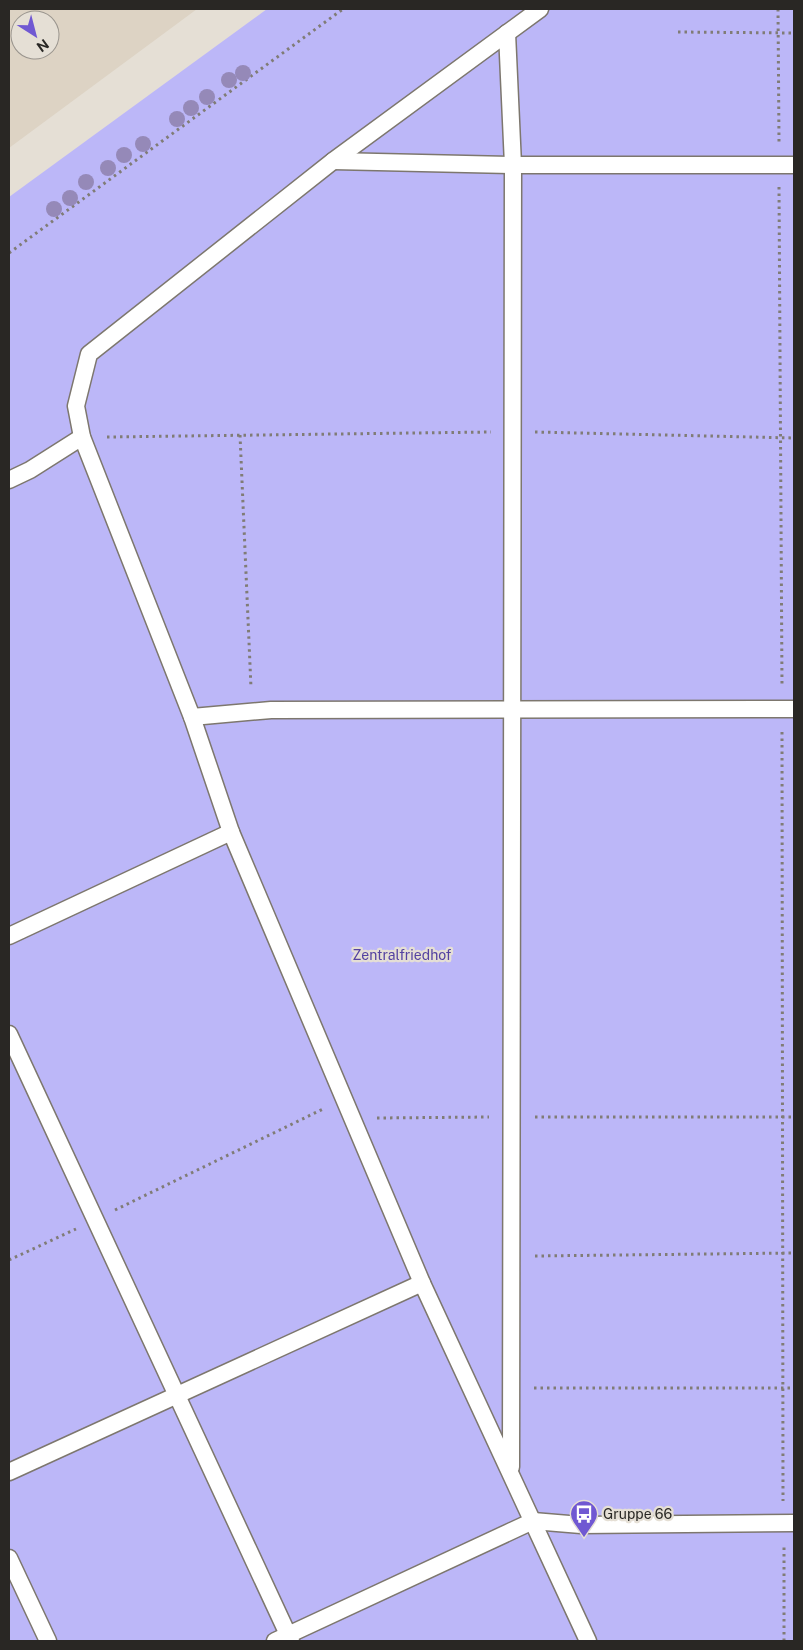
<svg xmlns="http://www.w3.org/2000/svg" width="803" height="1650" font-family="'Public Sans',sans-serif">
	<style>
		.built { fill: #ddd3c4; fill-rule: evenodd }
		.green { fill: #bcb7f8 }
		.lines { fill: none; stroke-linecap: round; stroke-linejoin: round }
		.service-casing { stroke: #7d776e; stroke-width: 19 }
		.path { stroke: #807c76; stroke-width: 3; stroke-dasharray: 2.5 4; stroke-linecap: butt }
		.service { stroke: #fff; stroke-width: 16 }
		.tree { fill: #9589b8 }
		.labels { text-anchor: middle; dominant-baseline: central; stroke-width: 4.5; stroke-linejoin: round; paint-order: stroke }
		.park-label { font-size: 14px; fill: #5442a1; stroke: #e5dfd5 }
		.poi-label { font-size: 14px; fill: #292724; stroke: #e5dfd5; text-anchor: start }
	</style>
	<rect width="100%" height="100%" fill="#e5dfd5"/>
	<path class="built" d="M9,9H197L9,148ZM20,20H50V50H20Z"/>
	<path class="green" d="M267,9H794V1641H9V197Z"/>
	<g class="lines">
		<g class="service-casing">
			<g id="service">
				<path d="M540,9L333,161L89,354L76,406L82,437L192,717L231,832L422,1283L588,1641"/>
				<path d="M507,33L513,165L511,1467"/>
				<path d="M333,161L513,165H794"/>
				<path d="M9,480L30,470L82,437"/>
				<path d="M192,717L271,710L794,709"/>
				<path d="M9,936L231,832"/>
				<path d="M9,1034L291,1641"/>
				<path d="M9,1472L422,1283"/>
				<path d="M9,1558L48,1641"/>
				<path d="M275,1641L533,1521L581,1525L794,1523"/>
			</g>
		</g>
		<g class="path">
			<path d="M778,9L779,143"/>
			<path d="M678,32L794,33"/>
			<path d="M779,187L782,686"/>
			<path d="M9,253L343,9"/>
			<path d="M535,432L794,438"/>
			<path d="M240,435L251,688"/>
			<path d="M107,437L491,432"/>
			<path d="M782,732L783,1501"/>
			<path d="M535,1117H794"/>
			<path d="M377,1118L489,1117"/>
			<path d="M115,1210L323,1109"/>
			<path d="M535,1256L794,1253"/>
			<path d="M9,1260L76,1229"/>
			<path d="M534,1388H794"/>
			<path d="M784,1641V1547"/>
		</g>
		<use href="#service" class="service"/>
	</g>
	<g class="tree">
		<circle cx="243" cy="73" r="8"/>
		<circle cx="229" cy="80" r="8"/>
		<circle cx="207" cy="97" r="8"/>
		<circle cx="191" cy="108" r="8"/>
		<circle cx="177" cy="119" r="8"/>
		<circle cx="143" cy="144" r="8"/>
		<circle cx="124" cy="155" r="8"/>
		<circle cx="108" cy="168" r="8"/>
		<circle cx="86" cy="182" r="8"/>
		<circle cx="70" cy="198" r="8"/>
		<circle cx="54" cy="209" r="8"/>
	</g>
	<defs>
		<g id="bus-pin" transform="scale(1.4375)"><path d="M0 17L-7.5 6A9.5 9.5 0 1 1 7.5 6Z" fill="#7058d2" stroke="#e5dfd5"/><path d="M-5-6H5V4H4V6H2V4H-2V6H-4V4H-5ZM-3.5-4V0h7V-4ZM-3.5 1.2v1.5H-2V1.2ZM2 1.2v1.5H3.5V1.2Z" fill="#fff"/></g>
	</defs>
	<g fill-rule="evenodd">
		<use href="#bus-pin" x="584" y="1514"/>
	</g>
	<g class="labels">
		<g class="park-label">
			<text x="402" y="955">Zentralfriedhof</text>
		</g>
		<g class="poi-label">
			<text x="603" y="1514">Gruppe 66</text>
		</g>
	</g>
	<rect width="803" height="1650" fill="none" stroke="#292724" stroke-width="20"/>
	<g transform="translate(35 35) rotate(144)"><circle r="24" fill="#e5dfd5" stroke="#9a958e"/>
	<path d="M0-4L9 19L0 12L-9 19Z" fill="#7058d2"/>
	<text y="-8" font-size="14" font-weight="bold" text-anchor="middle" fill="#292724">N</text>
	</g>
</svg>
